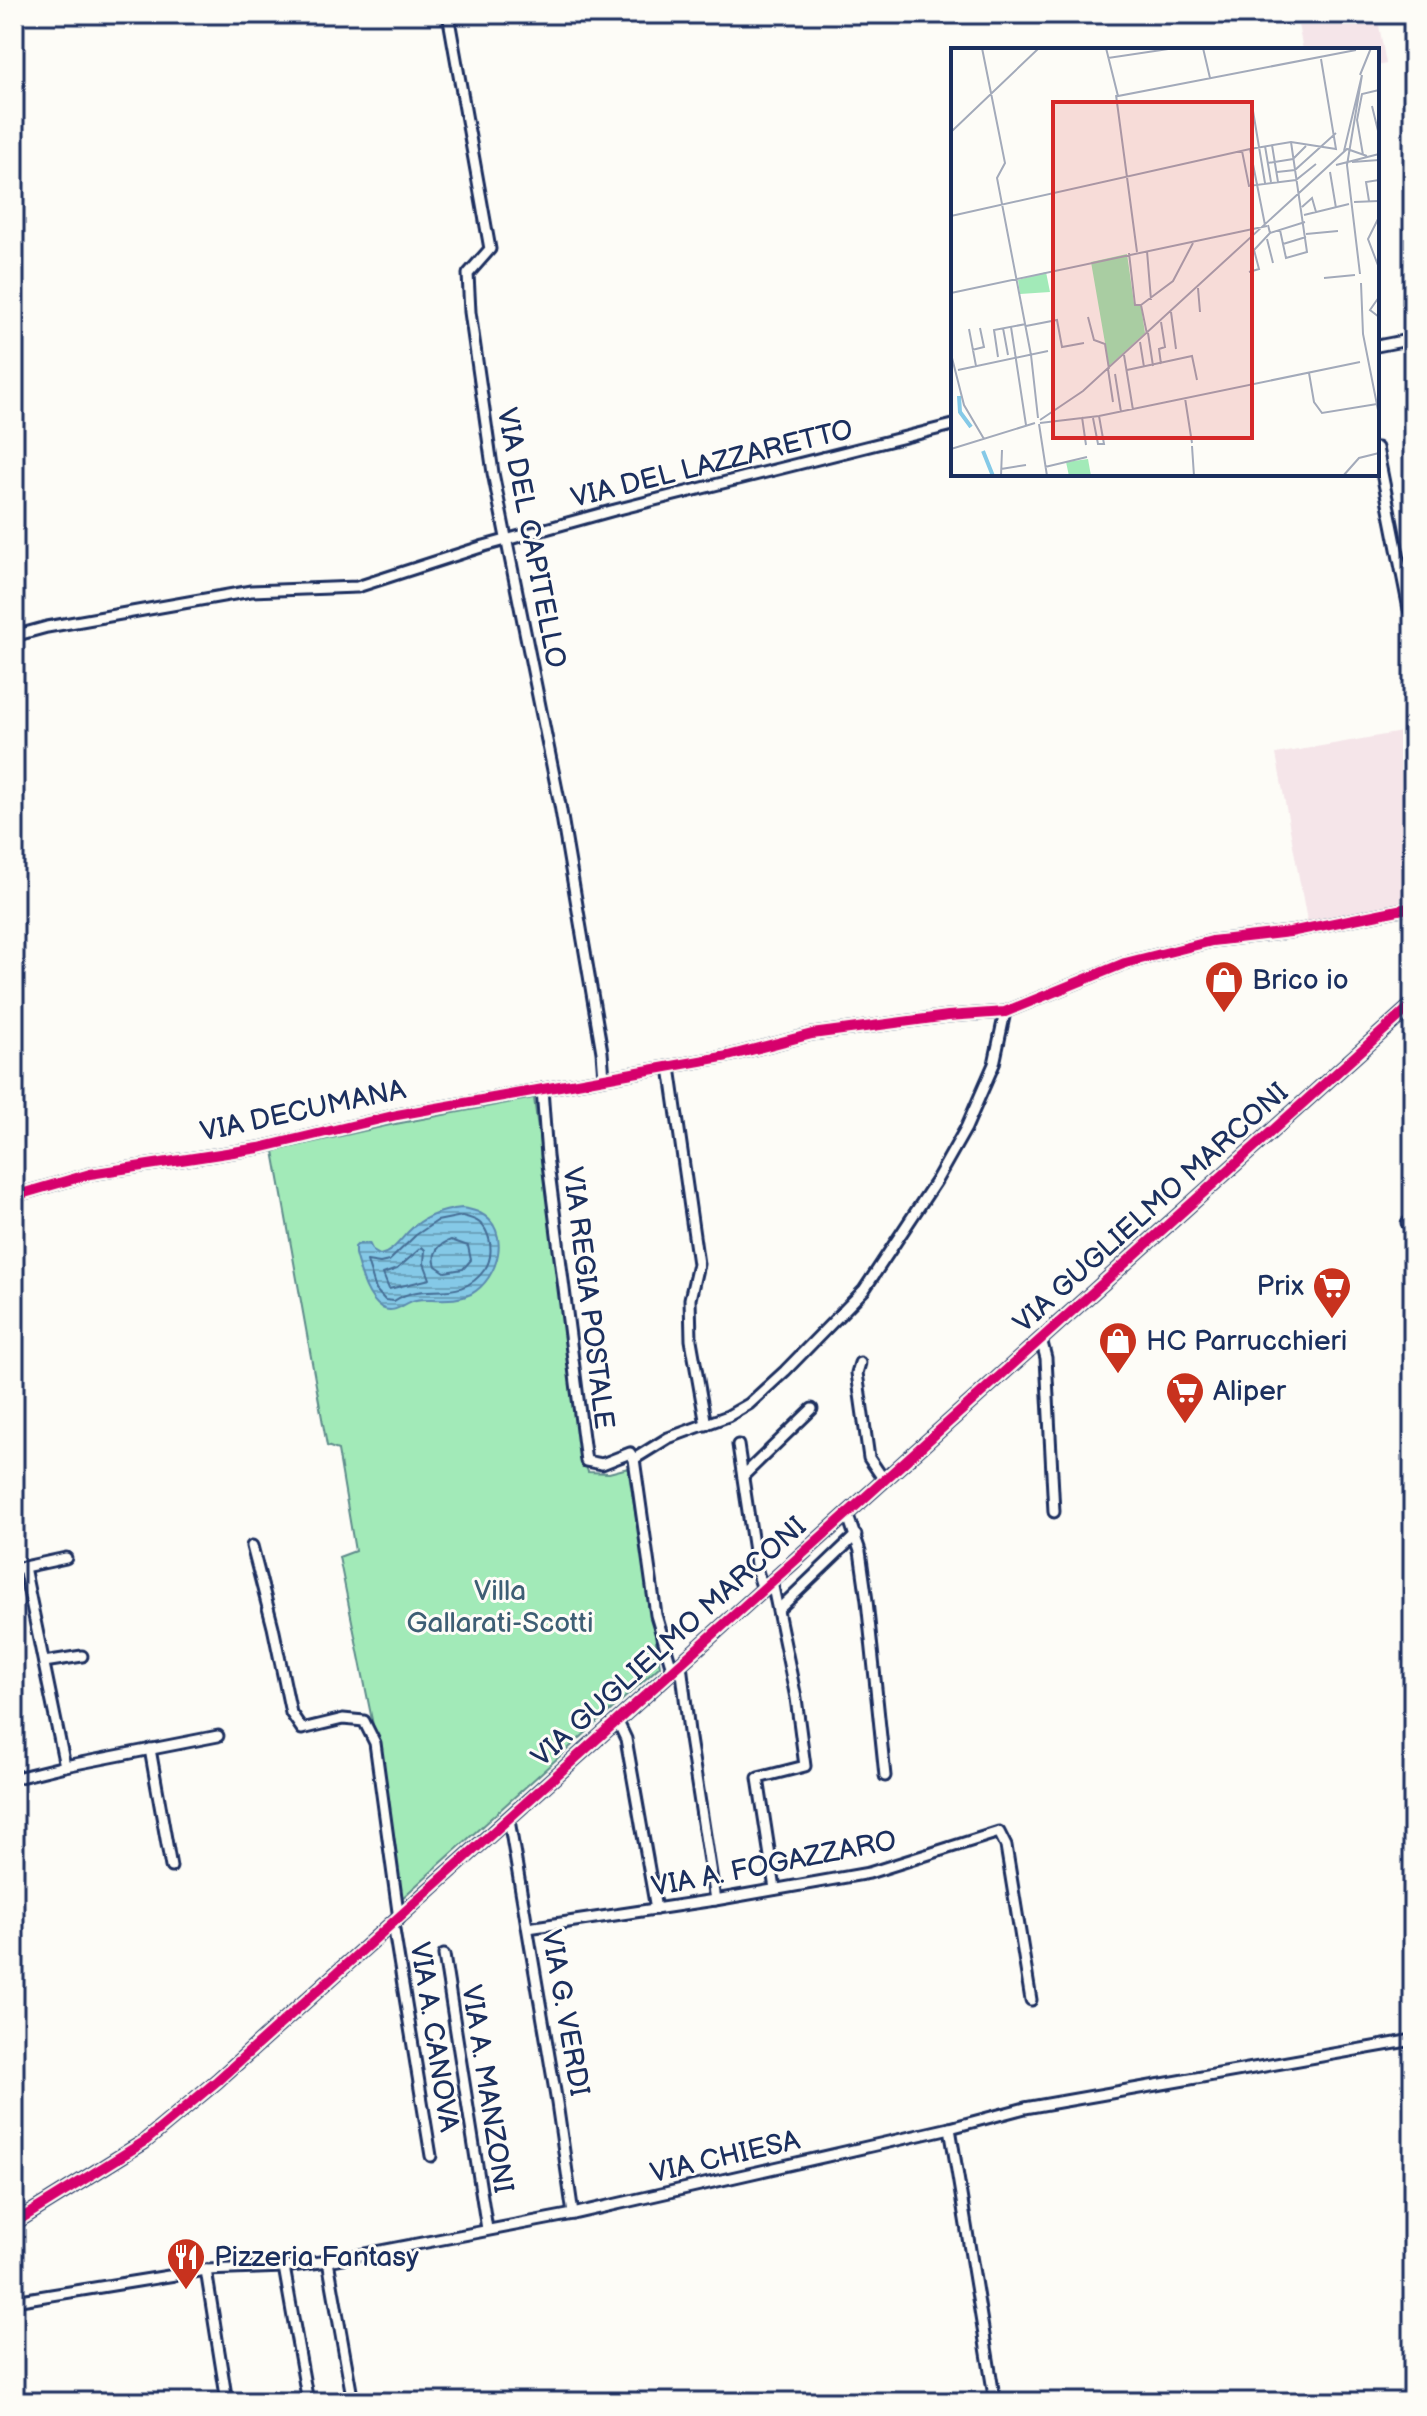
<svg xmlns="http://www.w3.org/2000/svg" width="1427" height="2416" font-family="'Balsamiq Sans',sans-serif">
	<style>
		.built { fill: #f5e5e9 }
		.green { fill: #a2eab8; stroke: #5e8c8b; stroke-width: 2 }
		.water { fill: url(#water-rules); stroke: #5b8bb0; stroke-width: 2 }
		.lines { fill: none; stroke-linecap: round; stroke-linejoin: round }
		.shore { stroke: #456d95; stroke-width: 2 }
		.minor-casing { stroke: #1b2f5e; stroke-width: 15 }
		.tertiary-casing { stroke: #1b2f5e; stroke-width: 17 }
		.minor { stroke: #fdfcf7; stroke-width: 9 }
		.tertiary { stroke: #fdfcf7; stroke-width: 11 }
		.cycleway-casing { stroke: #fdfcf7; stroke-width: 15 }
		.cycleway { stroke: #d6006c; stroke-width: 10 }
		.labels { text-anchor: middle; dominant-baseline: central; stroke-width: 6; stroke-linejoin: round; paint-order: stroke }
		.street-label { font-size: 28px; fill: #1b2f5e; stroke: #fdfcf7 }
		.poi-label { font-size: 28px; fill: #1b2f5e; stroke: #fdfcf7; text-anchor: start }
		.park-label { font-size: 28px; fill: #3d5e74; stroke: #fdfcf7 }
		.inset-river { fill: none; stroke: #85c9e7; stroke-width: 4 }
		.inset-road { fill: none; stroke: #a3aaba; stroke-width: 2 }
		.view { fill: #d62828; fill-opacity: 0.15; stroke: #d62828; stroke-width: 4 }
		.inset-edge { fill: none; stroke: #1b2f5e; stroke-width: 4 }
	</style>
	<defs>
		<pattern id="water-rules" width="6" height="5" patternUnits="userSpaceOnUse" patternTransform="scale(2)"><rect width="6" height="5" fill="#85c9e7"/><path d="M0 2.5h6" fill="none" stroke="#6ca4be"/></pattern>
	</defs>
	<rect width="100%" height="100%" fill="#fdfcf7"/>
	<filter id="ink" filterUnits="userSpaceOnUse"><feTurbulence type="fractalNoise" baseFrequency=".0125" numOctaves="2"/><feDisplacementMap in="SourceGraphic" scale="16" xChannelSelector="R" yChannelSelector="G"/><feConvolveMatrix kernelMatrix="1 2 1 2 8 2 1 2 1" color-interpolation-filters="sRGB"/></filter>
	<g filter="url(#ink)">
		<g class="built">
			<path d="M1296,14H1377L1386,64L1377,66V50H1303Z"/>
			<path d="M1413,730V904L1308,926L1276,754Z"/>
		</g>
		<path class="green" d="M534,1098L580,1450L588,1472L609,1473L628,1468L660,1666L400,1900L375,1735L339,1557L355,1551L338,1450L327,1446L274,1151L390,1125Z"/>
		<path class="water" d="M462,1208C468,1209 475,1210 480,1213C512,1229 499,1279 471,1294C453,1303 435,1297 416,1300C404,1302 395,1315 382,1308C366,1298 360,1271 355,1254V1247L358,1244L369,1243L373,1251L380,1255C393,1252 400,1240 409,1231C424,1216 442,1210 462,1208Z"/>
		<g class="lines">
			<g class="shore">
				<path d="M462,1216C474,1219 482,1221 487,1233C492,1244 492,1259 485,1269C459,1306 425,1279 394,1301L385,1300L376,1290L367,1261L380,1263L389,1261L416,1235L437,1221Z"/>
				<path d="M451,1240L468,1246L471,1260L463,1269L445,1272L436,1266C431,1253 439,1244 451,1240Z"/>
				<path d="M422,1247L425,1250L424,1263L430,1279L389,1289L383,1274L397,1269Z"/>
			</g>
			<g class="minor-casing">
				<g id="minor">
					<path d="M448,14L490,249L468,274L470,312L493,473L560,805L602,1052L604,1078"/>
					<path d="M1377,346L1413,339"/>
					<path d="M1377,448L1409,609L1413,608"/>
					<path d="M14,636L47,627L251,591L357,587L484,546L611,511L953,425"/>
					<path d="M670,1067L698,1264L690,1299L691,1340L706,1425"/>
					<path d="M542,1089L547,1156L586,1461L602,1464L630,1453L634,1459L656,1615L673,1672"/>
					<path d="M14,1196L90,1174L259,1148L397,1115L728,1056L812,1034L948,1016L1005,1012L1125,963L1212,941L1290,932L1413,907"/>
					<path d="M1407,1223L1413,1221"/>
					<path d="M1041,1339L1046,1358L1054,1512"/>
					<path d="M860,1363L857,1373L869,1458L884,1480"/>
					<path d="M738,1445L757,1571L763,1590"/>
					<path d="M634,1459L668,1438L728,1416L749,1404L785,1371L864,1290L936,1181L966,1128L994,1064L1005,1012"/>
					<path d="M743,1476L812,1409"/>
					<path d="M847,1513L860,1551L867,1601L885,1776"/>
					<path d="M252,1546L273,1627L291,1713L302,1729L343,1719L364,1721L375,1743L399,1919"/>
					<path d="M24,1567L66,1558"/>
					<path d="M14,1569L24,1567L65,1766L218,1736"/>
					<path d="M772,1582L796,1698L805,1766L758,1778L775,1889"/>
					<path d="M779,1609L856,1535"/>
					<path d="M44,1662L82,1656"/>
					<path d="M681,1664L689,1732L715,1900"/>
					<path d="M618,1722L626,1739L656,1909"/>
					<path d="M150,1749L171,1867"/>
					<path d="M16,1778L65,1766"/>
					<path d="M509,1820L557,2103L573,2214"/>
					<path d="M393,1924L431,2156"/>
					<path d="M528,1928L715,1900L869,1873L999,1832L1006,1846L1031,2000"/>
					<path d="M444,1955L487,2229"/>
					<path d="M950,2128L995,2402"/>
					<path d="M328,2261L353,2402"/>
					<path d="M284,2267L308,2402"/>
					<path d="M206,2270L227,2402"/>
					<path d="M14,2301L206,2270L284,2267L328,2261L573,2214L950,2128L1025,2108L1413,2040"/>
				</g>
			</g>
			<g class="tertiary-casing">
				<path id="tertiary" d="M14,2223L144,2142L217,2081L1413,1004"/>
			</g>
			<use href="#minor" class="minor"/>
			<use href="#tertiary" class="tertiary"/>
			<g class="cycleway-casing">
				<g id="cycleway">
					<path d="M14,1196L90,1174L259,1148L397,1115L728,1056L812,1034L948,1016L1005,1012L1125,963L1212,941L1290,932L1413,907"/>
					<path d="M14,2223L144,2142L217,2081L1413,1004"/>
				</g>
			</g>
			<use href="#cycleway" class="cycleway"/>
		</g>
	</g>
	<defs>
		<g id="shop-pin" transform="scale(2)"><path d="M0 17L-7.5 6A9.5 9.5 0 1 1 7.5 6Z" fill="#c8321e" stroke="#fdfcf7"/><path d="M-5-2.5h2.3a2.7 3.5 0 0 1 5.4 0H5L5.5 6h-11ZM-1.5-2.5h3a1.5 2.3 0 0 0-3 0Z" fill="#fff"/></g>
		<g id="supermarket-pin" transform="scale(2)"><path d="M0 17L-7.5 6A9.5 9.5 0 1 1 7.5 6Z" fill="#c8321e" stroke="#fdfcf7"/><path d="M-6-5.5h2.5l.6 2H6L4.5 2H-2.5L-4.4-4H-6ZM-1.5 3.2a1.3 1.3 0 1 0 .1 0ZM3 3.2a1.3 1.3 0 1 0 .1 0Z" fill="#fff"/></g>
		<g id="restaurant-pin" transform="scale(2)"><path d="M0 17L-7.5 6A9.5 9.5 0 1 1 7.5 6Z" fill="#c8321e" stroke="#fdfcf7"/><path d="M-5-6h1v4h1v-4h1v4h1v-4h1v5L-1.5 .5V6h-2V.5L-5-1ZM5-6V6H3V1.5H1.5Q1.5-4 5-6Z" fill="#fff"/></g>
	</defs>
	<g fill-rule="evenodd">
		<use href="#shop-pin" x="1224" y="980"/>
		<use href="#supermarket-pin" x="1332" y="1286"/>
		<use href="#shop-pin" x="1118" y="1341"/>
		<use href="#supermarket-pin" x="1185" y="1391"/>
		<use href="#restaurant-pin" x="186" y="2257"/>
	</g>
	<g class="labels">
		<g class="street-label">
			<text transform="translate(712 464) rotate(-14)">VIA DEL LAZZARETTO</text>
			<text transform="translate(531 538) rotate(79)">VIA DEL CAPITELLO</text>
			<text transform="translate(303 1111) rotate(-12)">VIA DECUMANA</text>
			<text transform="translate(1151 1208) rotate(-42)">VIA GUGLIELMO MARCONI</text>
			<text transform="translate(588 1298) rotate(83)">VIA REGIA POSTALE</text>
			<text transform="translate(669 1642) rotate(-42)">VIA GUGLIELMO MARCONI</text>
			<text transform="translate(774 1864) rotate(-11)">VIA A. FOGAZZARO</text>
			<text transform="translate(565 2013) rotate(80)">VIA G. VERDI</text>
			<text transform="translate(434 2037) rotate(81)">VIA A. CANOVA</text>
			<text transform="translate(487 2089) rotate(81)">VIA A. MANZONI</text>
			<text transform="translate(725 2157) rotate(-13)">VIA CHIESA</text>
		</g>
		<g class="poi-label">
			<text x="1252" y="980">Brico io</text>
			<text x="1304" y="1286" text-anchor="end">Prix</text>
			<text x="1146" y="1341">HC Parrucchieri</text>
			<text x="1213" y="1391">Aliper</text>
			<text x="214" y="2257">Pizzeria Fantasy</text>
		</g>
		<g class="park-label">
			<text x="500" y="1591">Villa<tspan x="500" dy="32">Gallarati-Scotti</tspan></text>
		</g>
	</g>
	<g transform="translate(951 48)">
		<rect width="428" height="428" fill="#fdfcf7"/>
		<path d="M137,411L140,428H118L115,414Z" fill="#a2eab8"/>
		<path d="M176,206L183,255L190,258L194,285L158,318L140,214ZM95,224L99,244L69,246L67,232Z" fill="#a2eab8"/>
		<path class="inset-river" d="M8,348L9,364L20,379M32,403L42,428"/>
		<path class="inset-road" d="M31,0L54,115L46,130L80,307L87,370M155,0L167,48L405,2M252,0L259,30M157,10L224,0M409,27L420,0M165,47L186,204M421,58L428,87M302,63L314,135M0,84L88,0M321,97L327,134M314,98L320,134M299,101L314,177M291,103L298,138L345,132L365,116M393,103L411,27L396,117L409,226M412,107L406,72L411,46L428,42M401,114L428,112M317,115L342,111L355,98M385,117L428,106M326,124L344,122L385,85M379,124L385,160M418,153L415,134L428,132M403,154L428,153M351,159L361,150L365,164M353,167L398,156M0,168L299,101L340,94L385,101L370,11M428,169L417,191L428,220M317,177L319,185L354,174M329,182L335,210L356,204L340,94M355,186L387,183M316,191L322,215M332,196L355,189M196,203L200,252M178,205L184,257H190L196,286M298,224L308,221L303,202L319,185M373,230L404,227M410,235L412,286L428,367M247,240L249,264M0,245L316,178M428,249L419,262L428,269M190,257L222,233L242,195M220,264L225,301M137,269L143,292L154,296L158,321M210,274L214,299L208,301L210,316M75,278L106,272L111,299L133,295M60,279L75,377M52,280L57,307M18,281L25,318M197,285L202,318M189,294L193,319M21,302L33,299L29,280M0,306L13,357L33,391M173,307L182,362M47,309L43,282L75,276M157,321L162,354M7,322L97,303M176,322L241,308L246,332M358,325L363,354L371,365L426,356M164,326L170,364M234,350L241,395M131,369L135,397M142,370L147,396H153L148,368M89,372L132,343L396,101L416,108M89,375L148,368L409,314M88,376L96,428M241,398L243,428M0,401L84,375M94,419L136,409M50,421L75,417M50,428L51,402M392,428L408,410L428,405"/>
		<path class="view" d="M102,54H301V390H102Z"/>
		<rect width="428" height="428" class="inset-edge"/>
	</g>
	<rect width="1427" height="2416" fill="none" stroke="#fdfcf7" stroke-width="48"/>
	<rect x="24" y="24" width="1379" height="2368" fill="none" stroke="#1b2f5e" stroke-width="3" filter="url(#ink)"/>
</svg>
